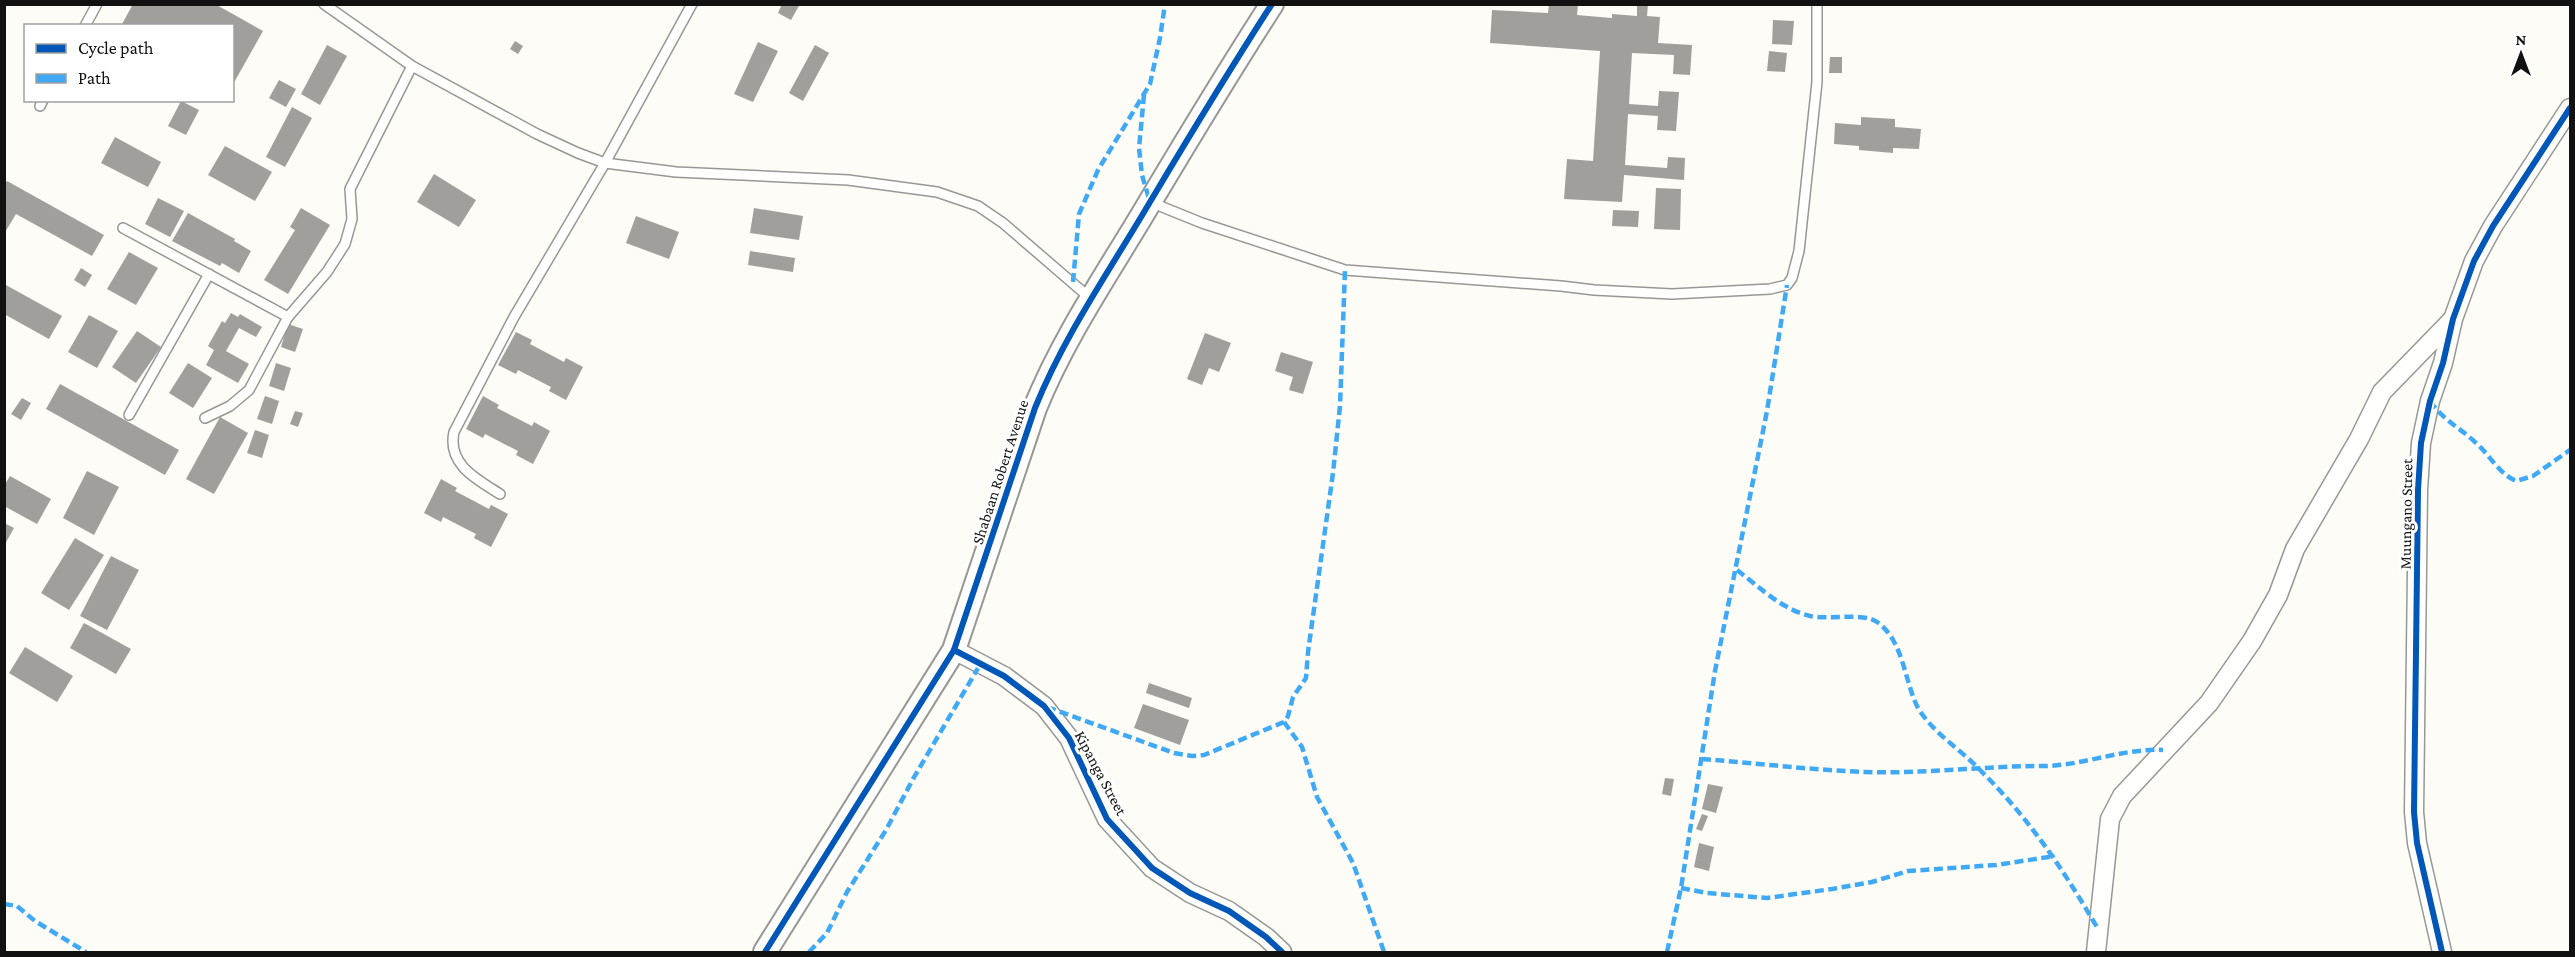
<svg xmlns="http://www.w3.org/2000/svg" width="2575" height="957" font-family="'Crimson Pro',serif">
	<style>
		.building { fill: #a19f9c }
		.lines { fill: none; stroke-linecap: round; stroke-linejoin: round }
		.service-casing { stroke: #979795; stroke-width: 12 }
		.minor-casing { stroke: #979795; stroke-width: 21 }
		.tertiary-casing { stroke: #979795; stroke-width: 26 }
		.service { stroke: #fffffe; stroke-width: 9 }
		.minor { stroke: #fffffe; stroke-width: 18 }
		.tertiary { stroke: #fffffe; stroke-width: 22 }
		.quiet { stroke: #3fa9f5; stroke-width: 4.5; stroke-dasharray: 9 4.5; stroke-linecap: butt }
		.cycleway-casing { stroke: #fff; stroke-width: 10 }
		.cycleway { stroke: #0057b8; stroke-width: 6 }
		.labels { text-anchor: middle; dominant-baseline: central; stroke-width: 6; stroke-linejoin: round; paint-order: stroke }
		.street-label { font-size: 16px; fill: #111; stroke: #fff }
	</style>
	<rect width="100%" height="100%" fill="#fdfcf7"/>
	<g class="building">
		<path d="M133,4H215L263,31L232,86V26H121Z"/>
		<path d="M782,4H800L791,20L778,13Z"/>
		<path d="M1549,4H1578L1577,15L1612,18V14L1637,16V4H1648L1647,16L1660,17L1658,43L1692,45L1690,75L1673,74L1674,55L1632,53L1629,104L1658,106L1659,91L1679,92L1676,131L1657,130L1658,116L1628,114L1625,165L1667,168L1668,157L1685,158L1684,180L1624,175L1622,202L1564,199L1567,159L1593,161L1600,51L1490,43L1492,10L1548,13Z"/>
		<path d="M1773,20L1794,21L1792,45L1772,44Z"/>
		<path d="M515,41L523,46L518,54L510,49Z"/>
		<path d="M758,42L778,51L753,102L734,94Z"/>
		<path d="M327,45L347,56L320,105L301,94Z"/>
		<path d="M815,45L829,53L803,101L789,93Z"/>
		<path d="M1769,51L1787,53L1785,72L1767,71Z"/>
		<path d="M1830,57H1842V73H1829Z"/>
		<path d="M279,80L296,89L286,107L269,98Z"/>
		<path d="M181,101L199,110L186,135L168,126Z"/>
		<path d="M292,107L312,118L285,167L266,157Z"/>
		<path d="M1861,117L1895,119V127L1921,129L1919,149L1893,148V153L1859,150V146L1834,144L1835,123L1861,125Z"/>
		<path d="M115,137L161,162L148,187L101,163Z"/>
		<path d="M225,146L272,172L255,201L208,175Z"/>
		<path d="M434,174L476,200L459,227L417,202Z"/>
		<path d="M7,181L104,235L92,256L16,214L4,234V186Z"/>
		<path d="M1656,188L1681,189L1680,230L1654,229Z"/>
		<path d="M158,198L184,211L170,237L145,224Z"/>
		<path d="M301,208L330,225L288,294L264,280L295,230L290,227Z"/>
		<path d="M754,208L803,216L799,240L750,233Z"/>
		<path d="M1613,210L1639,211L1638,227L1612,226Z"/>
		<path d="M188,213L235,239L234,241L251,251L239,273L222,263L220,266L172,241Z"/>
		<path d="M636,216L679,232L669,259L626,243Z"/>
		<path d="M750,251L795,258L793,272L748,265Z"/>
		<path d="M129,252L158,268L136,305L107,289Z"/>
		<path d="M81,268L92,275L85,287L74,280Z"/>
		<path d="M4,284L62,316L49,339L4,314Z"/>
		<path d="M231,313L238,317L240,314L262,327L256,337L239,328L226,351L249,364L238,383L206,365L214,350L208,346L222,321L225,323Z"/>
		<path d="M89,315L118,331L97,368L68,352Z"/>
		<path d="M288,324L303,329L295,352L281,347Z"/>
		<path d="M137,331L161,347L136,383L112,367Z"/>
		<path d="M516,332L532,340L530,344L564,362L566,358L583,367L566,400L549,391L551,387L518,370L516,374L498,365Z"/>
		<path d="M1205,333L1231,343L1219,372L1209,368L1202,385L1187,379Z"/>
		<path d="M1281,352L1313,362L1303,394L1289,390L1293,377L1275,371Z"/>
		<path d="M188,363L212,378L193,408L169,393Z"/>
		<path d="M276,363L291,368L284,391L269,386Z"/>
		<path d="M60,384L179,450L165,475L46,409Z"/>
		<path d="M265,396L279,401L272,424L257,419Z"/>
		<path d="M483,396L499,405L497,408L532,426L534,422L550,431L533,464L516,455L518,451L485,434L483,438L466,429Z"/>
		<path d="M22,398L31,403L21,420L11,414Z"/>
		<path d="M295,411L303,413L298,427L290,424Z"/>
		<path d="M220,417L248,433L214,494L186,479Z"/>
		<path d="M255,430L269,435L262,458L247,453Z"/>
		<path d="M87,471L119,487L94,535L63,518Z"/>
		<path d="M10,476L51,499L37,524L4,506V486Z"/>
		<path d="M441,479L457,488L455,491L489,509L491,505L508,514L491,547L474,538L476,534L443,517L441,522L424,513Z"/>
		<path d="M4,523L14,528L4,546Z"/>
		<path d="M75,538L104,555L69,610L41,593Z"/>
		<path d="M111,556L139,570L107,630L80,616Z"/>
		<path d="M84,623L131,649L116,674L70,648Z"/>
		<path d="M25,647L73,676L57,702L9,673Z"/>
		<path d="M1149,683L1192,698L1189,708L1146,693Z"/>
		<path d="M1143,704L1189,720L1180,745L1134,728Z"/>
		<path d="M1665,778L1674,779L1671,796L1662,794Z"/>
		<path d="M1708,784L1723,787L1716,813L1702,809Z"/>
		<path d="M1702,814L1708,816L1702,831L1696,829Z"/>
		<path d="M1699,843L1714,847L1709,871L1694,867Z"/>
	</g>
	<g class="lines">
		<g class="service-casing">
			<g id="service">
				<path d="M324,4L412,66L537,134L578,153L605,163L676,172L848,180L937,192L978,206L1003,223L1090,298"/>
				<path d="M85,26L97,4"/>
				<path d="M40,106L43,100"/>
				<path d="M1150,202L1202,223L1345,270L1561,286L1594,290L1672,294L1770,289L1787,285L1792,278L1799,251L1817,82V4"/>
				<path d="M123,228L288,317"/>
				<path d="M129,415L209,274"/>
				<path d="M205,418L230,406L249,390L288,317L327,272L345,244L352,219L350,189L412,66"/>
				<path d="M500,494C476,479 447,464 454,432L514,317L605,163L692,4"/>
			</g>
		</g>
		<g class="minor-casing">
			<g id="minor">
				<path d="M954,650L1004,676L1044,706L1069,738L1107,819L1152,868L1190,893L1229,911L1266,937L1282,952"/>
				<path d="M2096,952L2110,819L2122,796L2209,703L2252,641L2278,595L2295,549L2359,439L2382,392L2452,320"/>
				<path d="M2442,952L2417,843L2414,812L2418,490L2421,443L2430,401L2443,363L2453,319L2474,261L2493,226L2570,108"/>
			</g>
		</g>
		<g class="tertiary-casing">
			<path id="tertiary" d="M765,952L954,650L1035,408C1065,334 1110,270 1150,202C1190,135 1230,69 1272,4"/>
		</g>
		<use href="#service" class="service"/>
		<use href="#minor" class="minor"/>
		<use href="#tertiary" class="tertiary"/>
		<g class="quiet">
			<path d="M1144,95L1139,148L1142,175L1150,202"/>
			<path d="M1073,282L1079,214L1098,170L1150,84L1160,38L1165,4"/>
			<path d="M2430,401C2444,421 2459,427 2475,442C2490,455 2498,473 2516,481L2533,476L2570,450"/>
			<path d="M1737,570C1759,587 1783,610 1810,616C1829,620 1863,612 1877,622C1904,641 1904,681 1918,708C1933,733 1959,748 1979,769C2029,818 2063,869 2098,929"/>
			<path d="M1047,707L1174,753L1192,756L1204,755L1284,722L1288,716L1293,697L1306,678L1308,652L1333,473L1340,406L1345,270"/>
			<path d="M1284,722L1302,747L1317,797L1353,863L1384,952"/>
			<path d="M1702,759C1756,763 1811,770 1865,772C1924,774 1983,766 2042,766C2083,766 2122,748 2163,750"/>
			<path d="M1681,888L1707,893L1767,898L1832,889L1872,882L1908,871L1996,865L2055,856"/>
			<path d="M4,904L17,906L35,921L86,952"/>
			<path d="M809,952L827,933L847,892L886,830L913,779L981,663"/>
			<path d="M1667,952L1681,888L1715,671L1767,411L1787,285"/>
		</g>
		<g class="cycleway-casing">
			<g id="cycleway">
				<path d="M954,650L1004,676L1044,706L1069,738L1107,819L1152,868L1190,893L1229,911L1266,937L1282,952"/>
				<path d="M765,952L954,650L1035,408C1065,334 1110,270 1150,202C1190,135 1230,69 1272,4"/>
				<path d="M2442,952L2417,843L2414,812L2418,490L2421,443L2430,401L2443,363L2453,319L2474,261L2493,226L2570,108"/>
			</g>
		</g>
		<use href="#cycleway" class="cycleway"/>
	</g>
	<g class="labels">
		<g class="street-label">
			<text transform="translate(1000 472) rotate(-72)">Shabaan Robert Avenue</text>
			<text transform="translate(2406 514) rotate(-89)">Muungano Street</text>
			<text transform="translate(1101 773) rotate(62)">Kipanga Street</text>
		</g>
	</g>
	<rect width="2575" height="957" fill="none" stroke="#111111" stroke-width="12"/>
	<rect x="24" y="24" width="210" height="78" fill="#ffffff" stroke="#a0a0a0" stroke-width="1.5"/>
	<rect x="36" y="44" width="30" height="9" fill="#0057b8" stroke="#a0a0a0" stroke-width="1.5"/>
	<text x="78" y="54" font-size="18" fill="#111111">Cycle path</text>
	<rect x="36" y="74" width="30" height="9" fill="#3fa9f5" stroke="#a0a0a0" stroke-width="1.5"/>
	<text x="78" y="84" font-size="18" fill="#111111">Path</text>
	<g transform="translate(2521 54)" stroke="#ffffff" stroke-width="4.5" paint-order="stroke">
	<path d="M0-4.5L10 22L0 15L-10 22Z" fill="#111111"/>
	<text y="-9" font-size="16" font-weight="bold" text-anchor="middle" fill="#111111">N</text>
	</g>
</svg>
